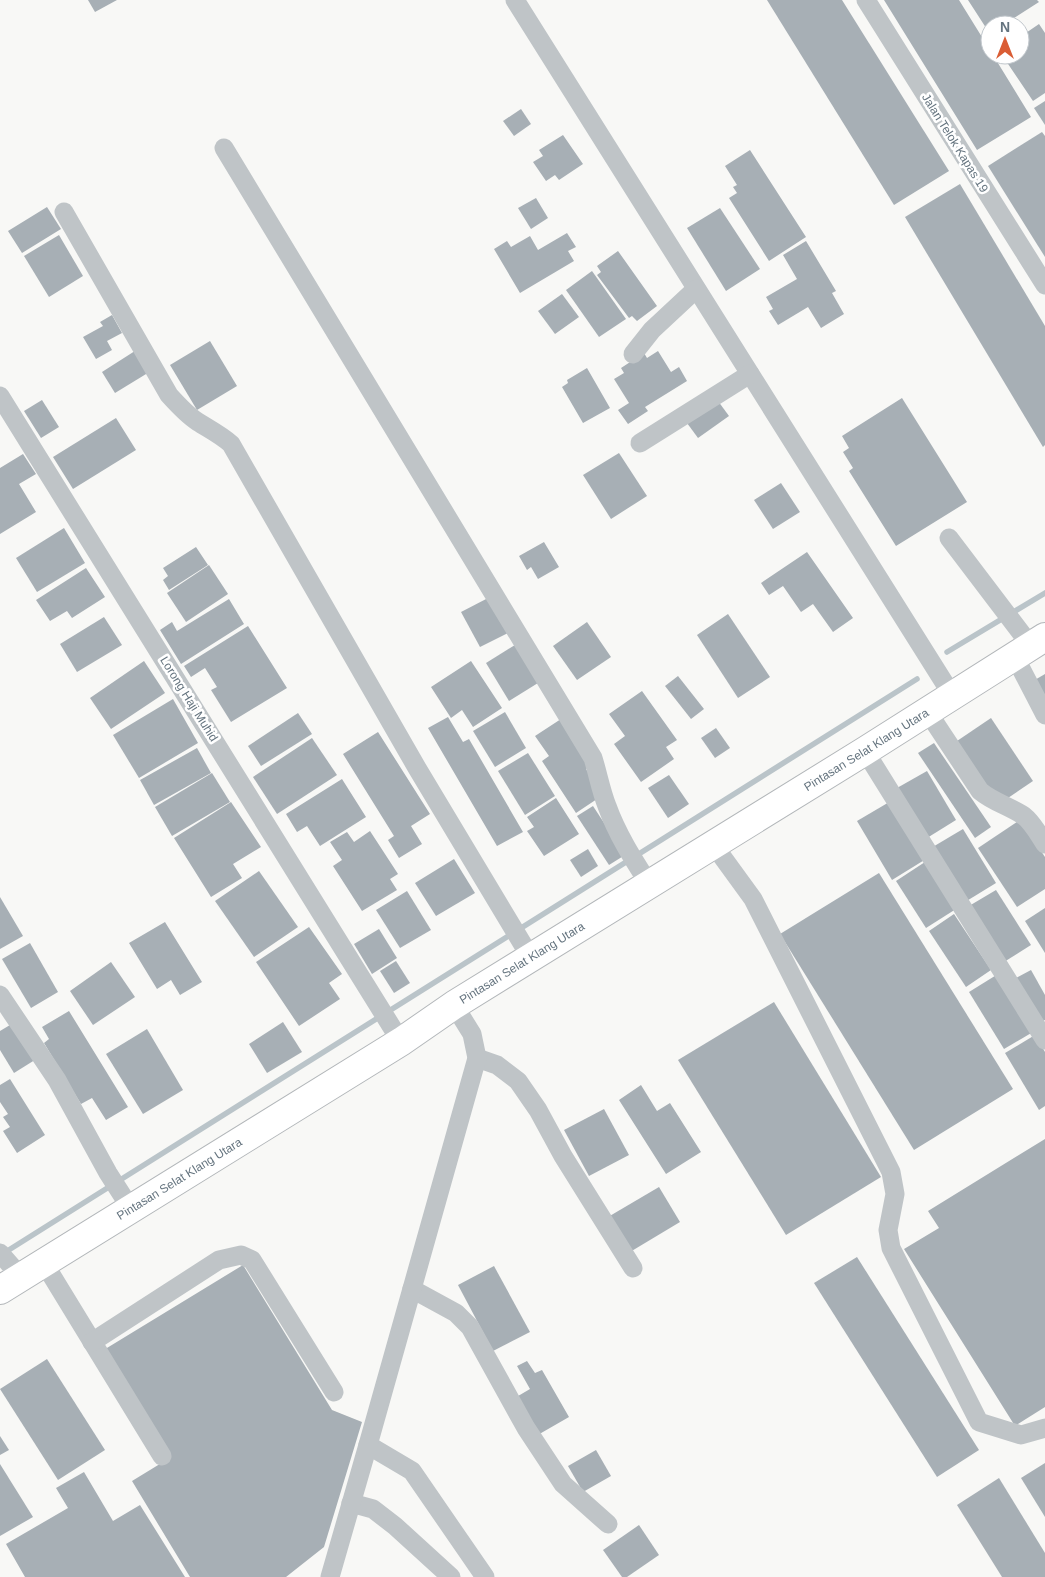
<svg xmlns="http://www.w3.org/2000/svg" width="1045" height="1577" font-family="Arial,sans-serif">
	<style>
		.lines { fill: none; stroke-linecap: round; stroke-linejoin: round }
		.stream { stroke: #bac4c9; stroke-width: 5.5 }
		.building { fill: #a7afb5 }
		.highway-casing { stroke: #b3b7ba; stroke-width: 30 }
		.minor { stroke: #bfc4c7; stroke-width: 19 }
		.highway { stroke: #fff; stroke-width: 28 }
		.labels { text-anchor: middle; dominant-baseline: central; stroke-width: 5; stroke-linejoin: round; paint-order: stroke }
		.street-label { font-size: 12px; fill: #65747f; stroke: #fff }
	</style>
	<rect width="100%" height="100%" fill="#f8f8f6"/>
	<g class="lines">
		<g class="stream">
			<path d="M947,652L1045,593"/>
			<path d="M4,1253L917,679"/>
		</g>
	</g>
	<g class="building">
		<path d="M88,0H117L95,12Z"/>
		<path d="M767,0H842L949,171L894,205Z"/>
		<path d="M884,0H959L990,50V55H993L1031,117L977,150Z"/>
		<path d="M968,0H1037L1039,2L1003,25H990V34Z"/>
		<path d="M1039,24L1045,33V93L1033,101L1002,55H1020V37Z"/>
		<path d="M1045,101V125L1034,108Z"/>
		<path d="M521,109L531,124L514,136L503,121Z"/>
		<path d="M1042,132L1045,136V257L988,166Z"/>
		<path d="M563,135L583,164L559,180L555,175L546,181L533,162L543,156L539,150Z"/>
		<path d="M750,150L806,237L769,261L729,198L737,193L733,187L737,185L725,166Z"/>
		<path d="M960,184L1045,326V445L1043,447L905,217Z"/>
		<path d="M536,198L548,218L531,229L518,208Z"/>
		<path d="M47,207L61,229L22,253L8,231Z"/>
		<path d="M720,208L760,269L726,291L687,228Z"/>
		<path d="M567,233L576,247L568,251L574,261L520,293L494,249L507,241L511,247L530,236L538,250Z"/>
		<path d="M59,235L83,276L49,297L24,256Z"/>
		<path d="M806,241L836,291L832,293L844,314L821,328L808,307L778,325L769,311L773,309L766,297L797,279L783,255Z"/>
		<path d="M618,251L657,306L637,321L632,316L629,318L597,275L601,272L597,266Z"/>
		<path d="M592,271L626,319L599,337L566,290Z"/>
		<path d="M562,294L579,317L555,334L538,311Z"/>
		<path d="M112,315L122,333L107,341L112,350L96,359L83,337L103,326L100,322Z"/>
		<path d="M210,341L237,386L197,410L170,365Z"/>
		<path d="M138,349L151,371L115,393L102,372Z"/>
		<path d="M658,351L671,372L679,367L687,381L645,407L648,411L628,424L618,410L629,403L614,379L624,373L621,368L644,353L647,358Z"/>
		<path d="M587,368L610,408L583,423L562,387L568,383L567,380Z"/>
		<path d="M902,398L967,502L896,546L849,471L853,468L843,452L849,448L842,436Z"/>
		<path d="M42,400L59,427L41,438L24,411Z"/>
		<path d="M718,401L729,416L698,438L687,423Z"/>
		<path d="M116,418L136,450L73,489L53,457Z"/>
		<path d="M619,453L647,496L611,519L583,475Z"/>
		<path d="M23,454L36,474L19,484L36,512L0,534V468Z"/>
		<path d="M781,483L800,512L773,529L754,500Z"/>
		<path d="M64,528L85,563L37,592L16,558Z"/>
		<path d="M544,542L559,567L538,579L531,567L527,570L519,556Z"/>
		<path d="M196,547L208,565L169,590L163,580L168,576L163,568Z"/>
		<path d="M807,552L853,618L833,632L813,604L801,612L783,586L769,595L761,583Z"/>
		<path d="M209,565L228,594L186,622L167,593Z"/>
		<path d="M86,568L105,597L72,618L67,611L50,621L36,600Z"/>
		<path d="M490,597L508,633L480,647L461,612Z"/>
		<path d="M229,599L244,624L181,664L160,630L172,622L177,631Z"/>
		<path d="M728,614L770,677L738,698L697,635Z"/>
		<path d="M104,617L122,645L77,672L60,644Z"/>
		<path d="M587,622L611,657L577,680L553,646Z"/>
		<path d="M248,626L287,688L231,722L211,690L217,687L205,668L191,677L184,666Z"/>
		<path d="M515,645L538,683L509,701L486,663Z"/>
		<path d="M144,661L165,693L111,729L90,698Z"/>
		<path d="M471,661L502,708L473,727L462,710L451,718L431,687Z"/>
		<path d="M1045,674V700L1033,681Z"/>
		<path d="M678,676L704,709L691,719L665,686Z"/>
		<path d="M642,691L677,740L666,747L674,759L641,782L614,744L625,736L609,714Z"/>
		<path d="M173,699L198,743L139,778L113,735Z"/>
		<path d="M505,712L526,748L495,767L473,731Z"/>
		<path d="M298,713L312,734L261,766L248,746Z"/>
		<path d="M448,717L463,742L469,739L523,832L497,846L428,728Z"/>
		<path d="M991,718L1033,781L999,804L957,741Z"/>
		<path d="M561,719L592,765L586,769L603,795L576,813L542,761L549,756L535,736Z"/>
		<path d="M716,728L730,748L715,758L701,738Z"/>
		<path d="M378,732L430,814L411,826L422,844L399,858L388,840L394,836L343,754Z"/>
		<path d="M312,738L337,775L277,814L253,777Z"/>
		<path d="M934,743L991,827L975,838L918,753Z"/>
		<path d="M197,748L211,773L154,805L140,780Z"/>
		<path d="M528,753L555,796L525,815L498,771Z"/>
		<path d="M927,771L956,820L927,838L897,788Z"/>
		<path d="M212,773L230,802L172,836L155,807Z"/>
		<path d="M669,775L689,804L668,818L648,788Z"/>
		<path d="M342,779L366,817L320,846L307,826L297,832L286,814Z"/>
		<path d="M556,798L579,834L544,856L527,831L534,827L527,817Z"/>
		<path d="M891,801L926,859L892,880L857,821Z"/>
		<path d="M231,802L261,847L233,864L242,878L211,897L174,838Z"/>
		<path d="M593,806L625,855L609,865L577,816Z"/>
		<path d="M1020,820L1045,857V889L1017,907L978,848Z"/>
		<path d="M963,829L996,883L965,902L931,848Z"/>
		<path d="M370,831L398,874L390,879L397,890L362,911L333,866L342,860L330,842L347,832L354,842Z"/>
		<path d="M588,849L598,866L581,877L570,860Z"/>
		<path d="M454,859L475,893L436,916L415,883Z"/>
		<path d="M925,862L956,909L926,928L896,881Z"/>
		<path d="M259,871L298,927L254,957L215,901Z"/>
		<path d="M879,873L1013,1089L914,1150L780,934Z"/>
		<path d="M996,890L1031,945L1004,962L969,906Z"/>
		<path d="M407,891L431,930L400,948L376,910Z"/>
		<path d="M0,897L23,936L0,949Z"/>
		<path d="M1045,908V953L1025,921Z"/>
		<path d="M954,914L991,970L966,987L929,931Z"/>
		<path d="M165,922L202,982L180,995L171,980L157,989L129,943Z"/>
		<path d="M309,927L342,974L329,983L340,999L299,1026L256,962Z"/>
		<path d="M379,929L397,958L372,974L354,944Z"/>
		<path d="M30,943L58,992L31,1008L2,959Z"/>
		<path d="M396,961L410,983L394,993L380,971Z"/>
		<path d="M111,962L135,997L93,1025L70,991Z"/>
		<path d="M1031,970L1045,995V1020L1039,1023L1014,979Z"/>
		<path d="M998,974L1033,1032L1004,1049L969,992Z"/>
		<path d="M774,1002L881,1177L786,1235L678,1060Z"/>
		<path d="M69,1011L128,1107L106,1120L92,1098L81,1104L44,1043L49,1039L42,1027Z"/>
		<path d="M15,1022L38,1058L14,1073L0,1050V1031Z"/>
		<path d="M283,1022L302,1052L267,1073L249,1044Z"/>
		<path d="M147,1029L183,1090L143,1114L106,1054Z"/>
		<path d="M1035,1035L1045,1052V1106L1039,1110L1005,1053Z"/>
		<path d="M10,1079L45,1135L17,1153L3,1131L10,1127L3,1117L8,1114L0,1102V1085Z"/>
		<path d="M641,1085L657,1111L670,1103L701,1152L666,1174L619,1100Z"/>
		<path d="M604,1109L629,1155L589,1176L564,1130Z"/>
		<path d="M1045,1139V1407L1015,1426L904,1249L939,1228L928,1211Z"/>
		<path d="M659,1187L680,1222L630,1252L608,1217Z"/>
		<path d="M857,1257L979,1450L937,1477L814,1283Z"/>
		<path d="M243,1265L332,1410L362,1422L324,1547L286,1577H190L132,1481L168,1459L102,1351Z"/>
		<path d="M494,1266L530,1332L493,1351L458,1285Z"/>
		<path d="M47,1359L105,1450L58,1480L0,1389Z"/>
		<path d="M527,1361L535,1373L542,1370L569,1417L529,1440L513,1399L530,1389L517,1366Z"/>
		<path d="M0,1436L9,1450L0,1455Z"/>
		<path d="M596,1450L611,1476L583,1492L568,1466Z"/>
		<path d="M1045,1463V1517L1021,1478Z"/>
		<path d="M0,1464L33,1517L0,1536Z"/>
		<path d="M84,1472L113,1521L140,1505L185,1577H25L6,1544L68,1508L56,1488Z"/>
		<path d="M999,1478L1045,1553V1577H1002L957,1505Z"/>
		<path d="M639,1525L659,1555L627,1577H622L603,1550Z"/>
	</g>
	<g class="lines">
		<g class="highway-casing">
			<g id="highway">
				<path id="s1" d="M0,1290L402,1041L454,1005L865,751L1045,637"/>
			</g>
		</g>
		<g class="minor">
			<path d="M515,0L952,695"/>
			<path d="M866,0L1045,285"/>
			<path d="M224,148L593,758C598,774 601,791 607,806C617,834 633,859 649,884"/>
			<path d="M64,212L169,395C178,405 187,415 198,422C209,429 221,435 231,444L417,768L531,958"/>
			<path d="M633,354L652,330L696,289"/>
			<path d="M0,396L393,1029L402,1041"/>
			<path d="M640,443L750,374"/>
			<path d="M949,538L1031,646"/>
			<path d="M1015,657L1045,715"/>
			<path d="M927,711L980,791C993,802 1009,806 1024,816C1033,823 1039,835 1045,844"/>
			<path d="M865,751L1045,1040"/>
			<path d="M713,844L753,899L891,1172L895,1194L888,1230L891,1248L979,1422L1021,1435L1045,1428"/>
			<path d="M0,995L57,1080L108,1173L131,1209"/>
			<path d="M477,1058L497,1065L518,1081L538,1110L563,1156L633,1268"/>
			<path d="M0,1253L21,1277"/>
			<path d="M44,1263L162,1456"/>
			<path d="M412,1289L456,1313L470,1327L526,1428L563,1484L608,1524"/>
			<path d="M92,1342L219,1260L241,1255L252,1260L334,1392"/>
			<path d="M368,1445L412,1471L485,1577"/>
			<path d="M351,1503L373,1509L395,1526L451,1577"/>
			<path d="M330,1577L368,1445L477,1058L472,1034L454,1005"/>
		</g>
		<use href="#highway" class="highway"/>
	</g>
	<g class="labels">
		<g class="street-label">
			<text transform="translate(955 143) rotate(58)">Jalan Telok Kapas 19</text>
			<text transform="translate(189 699) rotate(58)">Lorong Haji Muhid</text>
			<text stroke="none"><textPath href="#s1" startOffset="1021">Pintasan Selat Klang Utara</textPath></text>
			<text stroke="none"><textPath href="#s1" startOffset="616">Pintasan Selat Klang Utara</textPath></text>
			<text stroke="none"><textPath href="#s1" startOffset="211">Pintasan Selat Klang Utara</textPath></text>
		</g>
	</g>
	<g transform="translate(1005 40)"><circle r="24" fill="#ffffff" stroke="#c1c7cc"/>
	<path d="M0-4L9 19L0 12L-9 19Z" fill="#da5d35"/>
	<text y="-8" font-size="14" font-weight="bold" text-anchor="middle" fill="#65747f">N</text>
	</g>
</svg>
